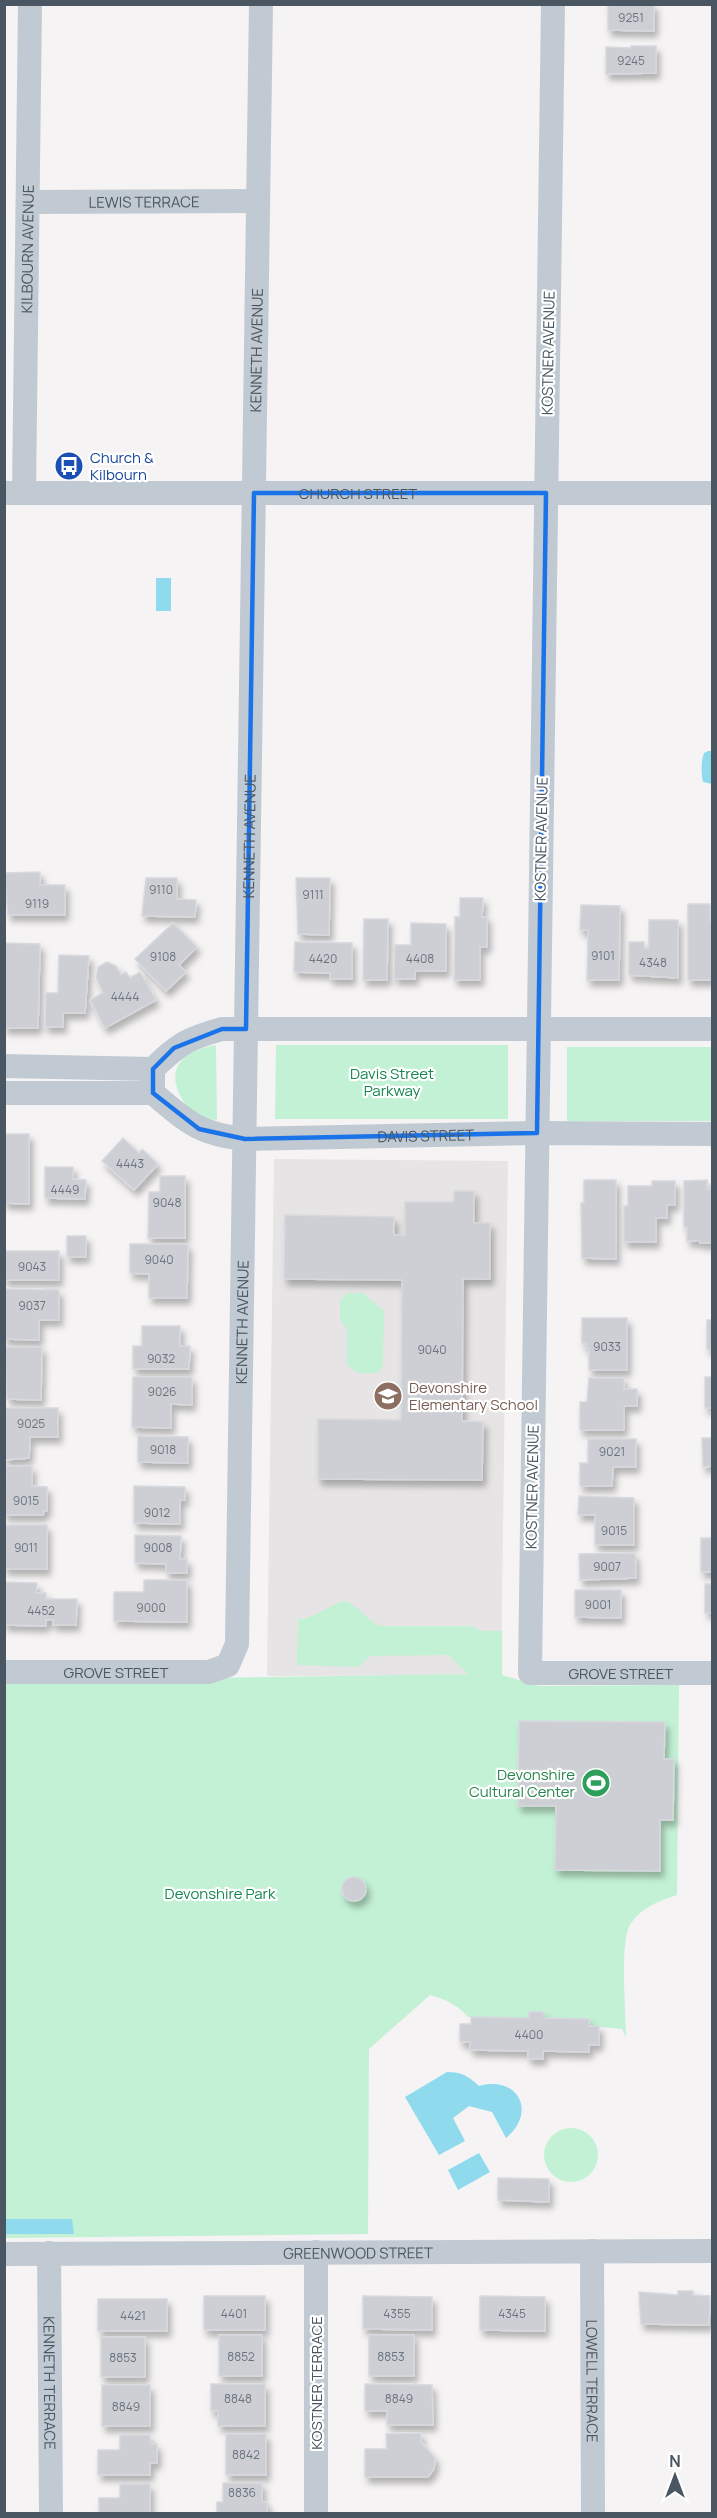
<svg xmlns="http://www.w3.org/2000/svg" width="717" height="2518" font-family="Manrope,sans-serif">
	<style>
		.education { fill: #e6e4e5 }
		.green { fill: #c3f1d5 }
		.water { fill: #90daee }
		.building { fill: #cdcfd5; stroke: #d7d9de; stroke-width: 1.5; filter: url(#shadow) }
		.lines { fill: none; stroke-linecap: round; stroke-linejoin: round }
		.minor { stroke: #c1cad2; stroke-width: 24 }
		.marked { fill: none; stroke: #1a73e8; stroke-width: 4.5; stroke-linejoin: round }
		.labels { text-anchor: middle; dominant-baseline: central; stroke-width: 4.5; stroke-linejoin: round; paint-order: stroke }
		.number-label { font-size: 12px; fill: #6b747e }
		.street-label { font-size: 15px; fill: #4a5661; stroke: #fff }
		.transit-label { font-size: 15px; fill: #164399; stroke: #fff; text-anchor: start }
		.park-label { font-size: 15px; fill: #17864f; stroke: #fff }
		.education-label { font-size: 15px; fill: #785e54; stroke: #fff; text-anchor: start }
		.leisure-label { font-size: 15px; fill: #27864d; stroke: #fff; text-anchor: end }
	</style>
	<defs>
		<filter id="shadow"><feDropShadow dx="3.5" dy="6" stdDeviation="3" flood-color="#0004"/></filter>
	</defs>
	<rect width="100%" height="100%" fill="#f5f3f3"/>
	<path class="education" d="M274,1159L508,1161L501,1675L267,1676Z"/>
	<g class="green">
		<path d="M216,1045L217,1120C211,1119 204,1119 199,1116C185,1109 170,1084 177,1068C184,1053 201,1048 216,1045Z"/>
		<path d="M276,1045H508V1119H275Z"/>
		<rect x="567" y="1047" width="145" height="74"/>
		<path d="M347,1293H363L384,1311L383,1365L378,1373H358L347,1365V1329L340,1320V1301Z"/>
		<path d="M345,1601C360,1606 366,1620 380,1626H470L483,1631H502V1675L539,1686L679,1685L677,1895C659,1901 642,1907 631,1923C619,1939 626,2014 626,2037L622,2029L589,2026V2019L544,2018V2012H529V2018L468,2017C457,2004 446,2000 430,1995L369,2049L368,2234L5,2238L4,1681L468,1674L448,1655L370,1656L359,1667L297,1665L298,1619C310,1621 328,1605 345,1601Z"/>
		<circle cx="571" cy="2155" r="27"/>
	</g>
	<g class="water">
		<rect x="156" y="578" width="15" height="33"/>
		<path d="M708,751H712V784L703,782C701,774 701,761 704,753Z"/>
		<path d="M447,2072C462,2072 468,2076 479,2086C519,2075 537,2113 506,2138L492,2112L469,2106L453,2118L465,2141L439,2155L405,2097Z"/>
		<path d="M479,2153L490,2172L458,2190L448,2170Z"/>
		<path d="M4,2219H72L74,2234H5Z"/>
	</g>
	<g class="building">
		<path d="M654,4V31L608,30V5L603,4Z"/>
		<path d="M631,46H656V73L606,74V47L631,48Z"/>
		<path d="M40,872V885H65V915H8L4,873Z"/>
		<path d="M146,878H177V899L196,900L195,917L142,916Z"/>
		<path d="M296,878H330L329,935L298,934Z"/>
		<path d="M460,898H483L482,917H487V947H480V980H454L455,917H460Z"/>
		<path d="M688,904H710V921H712V980H688Z"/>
		<path d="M581,905L620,906L619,980H587L588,930H580Z"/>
		<path d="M364,919H388L387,980H363Z"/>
		<path d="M649,920H678V978L629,975V942H644V948H649Z"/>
		<path d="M173,923L197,947L179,965L186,972L166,991L135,959Z"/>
		<path d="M411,923L446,924V971H415V979H394L395,945H411Z"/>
		<path d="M295,942L352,943V979H330V973L294,972Z"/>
		<path d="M5,943L40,944L38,1028H4Z"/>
		<path d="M59,955L89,956L85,1013H63V1027H45L46,993H58Z"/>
		<path d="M107,962L116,966L121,975L126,972L130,978L140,972L156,1000L105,1028L90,1000L103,993L96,977L98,967Z"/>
		<path d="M4,1134H29V1204L4,1203Z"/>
		<path d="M123,1138L139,1153L142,1149L158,1164L134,1190L102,1161Z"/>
		<path d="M45,1167H73V1179L86,1180L85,1199L45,1198Z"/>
		<path d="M160,1176H185V1238H148L149,1192H160Z"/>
		<path d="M584,1180H616V1259L582,1258L581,1203H584Z"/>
		<path d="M707,1180V1189H712V1243H700V1241H687V1227H684V1181Z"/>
		<path d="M652,1181H675V1205H667V1218H656V1242H624V1206H628V1186H652Z"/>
		<path d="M454,1191H474V1223H490V1279H463L462,1421L483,1422L482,1480L318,1479V1419L401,1420L402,1280L284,1279L285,1215L394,1217V1235H405V1202H454Z"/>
		<rect x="67" y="1236" width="19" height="21"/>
		<path d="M130,1244H188L187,1298H149V1274L130,1273Z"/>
		<rect x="4" y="1251" width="55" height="29"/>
		<path d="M4,1289L59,1290V1320H39V1340L4,1339Z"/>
		<path d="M582,1318H627V1370H589V1348H586V1343H582Z"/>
		<rect x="707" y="1320" width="5" height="29"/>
		<path d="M142,1326H180V1346H190L189,1369H133V1346H142Z"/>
		<path d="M4,1347H42L41,1400L7,1399Z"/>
		<path d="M133,1377H192V1405L171,1404V1428L132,1427Z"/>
		<rect x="705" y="1377" width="7" height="31"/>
		<path d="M589,1378H624V1389H637V1406H624V1430H580V1402H587Z"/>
		<path d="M4,1408H58V1437H30L29,1458L4,1460Z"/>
		<path d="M138,1436L188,1437V1463L138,1462Z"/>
		<path d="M702,1438H712V1466L703,1467Z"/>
		<path d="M588,1439H636V1467H613L612,1486H580V1463H588Z"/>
		<path d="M6,1466H32V1486L47,1487V1511H44L43,1515H4Z"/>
		<path d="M134,1486L185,1487V1500H180V1524L134,1523Z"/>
		<path d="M579,1496L634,1498V1545H595V1515H578Z"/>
		<rect x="4" y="1525" width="43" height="44"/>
		<path d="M712,1525V1572H701V1538H712Z"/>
		<path d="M135,1535L181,1536L180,1559H187V1573H166V1564L135,1563Z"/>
		<path d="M635,1553L636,1578L580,1580L579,1554Z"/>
		<path d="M144,1580H187V1622L114,1621V1592H144Z"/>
		<path d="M4,1582L37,1583L36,1593H46V1599H77L76,1625H53V1620H46V1626L4,1625Z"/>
		<rect x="705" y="1584" width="7" height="29"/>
		<path d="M575,1590H621V1618L575,1617Z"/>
		<path d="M519,1721L665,1722L664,1759H674L673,1820H660V1871L555,1870L556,1806H518Z"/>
		<circle cx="354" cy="1889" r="12"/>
		<path d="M529,2012H544V2018L589,2019V2026H599V2045H589V2052L543,2051V2059H528V2051L470,2050V2042H460V2024H471V2017L529,2018Z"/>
		<path d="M498,2178L549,2179V2202L498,2200Z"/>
		<path d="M678,2291H693V2295L710,2296L709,2325L641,2324L639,2292L678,2295Z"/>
		<rect x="204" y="2296" width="61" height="34"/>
		<path d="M363,2296L432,2297V2330L363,2329Z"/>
		<path d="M480,2296L545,2297V2331L480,2330Z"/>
		<rect x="98" y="2299" width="69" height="32"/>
		<rect x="219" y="2335" width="43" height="41"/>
		<rect x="369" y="2335" width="45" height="41"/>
		<rect x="101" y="2337" width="44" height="40"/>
		<path d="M211,2384H265V2426H218V2411H211Z"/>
		<path d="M365,2384L432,2385L433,2425H387V2411H365Z"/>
		<rect x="102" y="2385" width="48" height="41"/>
		<path d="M421,2433V2442L435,2458L434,2469L428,2477H365V2449H387L386,2434Z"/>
		<rect x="226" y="2434" width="40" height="41"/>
		<path d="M120,2435H150V2444H157V2463H150V2475H98V2450H120Z"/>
		<path d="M223,2483H262V2502H267V2514H217V2502H223Z"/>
		<path d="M120,2484H150V2514H99V2498H120Z"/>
	</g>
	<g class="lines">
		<g class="minor">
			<path id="s1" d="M553,4L530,1673H712"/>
			<path id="s2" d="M28,202L258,201"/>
			<path id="s3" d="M4,493H712"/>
			<path id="s4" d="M24,493L30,4"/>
			<path d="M4,1066L153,1069"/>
			<path id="s5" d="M4,1093H153C187,1122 199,1134 245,1139L537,1133L712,1134"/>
			<path d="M153,1093V1069C178,1044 189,1038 222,1029H712"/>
			<path id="s6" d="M4,1672H209L228,1665L237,1644L261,4"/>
			<path id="s7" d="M592,2251L593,2514"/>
			<path id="s8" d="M49,2253L51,2514"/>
			<path id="s9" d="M4,2254L712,2251"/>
			<path d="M316,2514V2252"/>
		</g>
	</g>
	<path class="marked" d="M254,493H546L537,1133L245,1139L199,1129L153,1093V1069L174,1048L222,1029H246Z"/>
	<defs>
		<g id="bus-disc" transform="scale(1.5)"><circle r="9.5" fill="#1a4fb4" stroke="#fff"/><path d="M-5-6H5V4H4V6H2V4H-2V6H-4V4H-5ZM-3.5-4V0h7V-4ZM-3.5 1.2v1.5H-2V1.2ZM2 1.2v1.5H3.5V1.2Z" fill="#fff"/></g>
		<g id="school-disc" transform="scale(1.5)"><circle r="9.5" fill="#8d6e63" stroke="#fff"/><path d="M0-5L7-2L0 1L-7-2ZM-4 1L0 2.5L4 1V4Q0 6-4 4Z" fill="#fff"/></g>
		<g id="stadium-disc" transform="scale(1.5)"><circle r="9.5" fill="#2e9e5b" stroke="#fff"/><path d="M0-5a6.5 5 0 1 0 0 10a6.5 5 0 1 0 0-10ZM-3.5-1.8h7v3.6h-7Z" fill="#fff"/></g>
	</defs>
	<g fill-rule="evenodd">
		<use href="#bus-disc" x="69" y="466"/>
		<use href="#school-disc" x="388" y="1396"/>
		<use href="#stadium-disc" x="596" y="1783"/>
	</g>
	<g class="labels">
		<g class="number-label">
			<text x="631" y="17">9251</text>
			<text x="631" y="60">9245</text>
			<text x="161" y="889">9110</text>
			<text x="313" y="894">9111</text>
			<text x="37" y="903">9119</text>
			<text x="603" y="955">9101</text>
			<text x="163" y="956">9108</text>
			<text x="323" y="958">4420</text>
			<text x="420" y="958">4408</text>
			<text x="653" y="962">4348</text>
			<text x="125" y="996">4444</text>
			<text x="130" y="1163">4443</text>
			<text x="65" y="1189">4449</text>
			<text x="167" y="1202">9048</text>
			<text x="159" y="1259">9040</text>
			<text x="32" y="1266">9043</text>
			<text x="32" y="1305">9037</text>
			<text x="607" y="1346">9033</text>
			<text x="432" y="1349">9040</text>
			<text x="161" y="1358">9032</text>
			<text x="162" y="1391">9026</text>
			<text x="31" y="1423">9025</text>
			<text x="163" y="1449">9018</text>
			<text x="612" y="1451">9021</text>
			<text x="26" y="1500">9015</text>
			<text x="157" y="1512">9012</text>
			<text x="614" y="1530">9015</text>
			<text x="26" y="1547">9011</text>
			<text x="158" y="1547">9008</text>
			<text x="607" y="1566">9007</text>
			<text x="598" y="1604">9001</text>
			<text x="151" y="1607">9000</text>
			<text x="41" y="1610">4452</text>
			<text x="529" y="2034">4400</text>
			<text x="234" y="2313">4401</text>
			<text x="397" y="2313">4355</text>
			<text x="512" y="2313">4345</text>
			<text x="133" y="2315">4421</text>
			<text x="241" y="2356">8852</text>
			<text x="391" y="2356">8853</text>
			<text x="123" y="2357">8853</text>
			<text x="238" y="2398">8848</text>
			<text x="399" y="2398">8849</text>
			<text x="126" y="2406">8849</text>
			<text x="246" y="2454">8842</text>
			<text x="242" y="2492">8836</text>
		</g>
		<g class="street-label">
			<text stroke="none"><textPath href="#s2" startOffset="116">LEWIS TERRACE</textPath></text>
			<text stroke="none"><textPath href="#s4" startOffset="244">KILBOURN AVENUE</textPath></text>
			<text stroke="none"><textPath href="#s6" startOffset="1542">KENNETH AVENUE</textPath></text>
			<text transform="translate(548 353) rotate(-89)">KOSTNER AVENUE</text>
			<text stroke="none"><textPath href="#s3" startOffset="354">CHURCH STREET</textPath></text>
			<text stroke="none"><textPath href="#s6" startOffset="1056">KENNETH AVENUE</textPath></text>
			<text transform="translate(541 839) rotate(-89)">KOSTNER AVENUE</text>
			<text stroke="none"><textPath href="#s5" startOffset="435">DAVIS STREET</textPath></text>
			<text stroke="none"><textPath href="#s6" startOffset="570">KENNETH AVENUE</textPath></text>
			<text transform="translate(532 1487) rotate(-89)">KOSTNER AVENUE</text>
			<text stroke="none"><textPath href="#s6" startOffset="112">GROVE STREET</textPath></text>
			<text stroke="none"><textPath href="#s1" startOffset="1760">GROVE STREET</textPath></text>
			<text stroke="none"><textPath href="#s9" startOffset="354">GREENWOOD STREET</textPath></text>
			<text stroke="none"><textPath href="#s7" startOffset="130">LOWELL TERRACE</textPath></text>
			<text stroke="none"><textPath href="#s8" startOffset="130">KENNETH TERRACE</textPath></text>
			<text transform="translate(316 2383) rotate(-90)">KOSTNER TERRACE</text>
		</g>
		<g class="transit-label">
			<text x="90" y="457">Church &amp;<tspan x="90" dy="17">Kilbourn</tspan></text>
		</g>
		<g class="park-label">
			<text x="392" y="1073">Davis Street<tspan x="392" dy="17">Parkway</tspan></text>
			<text x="220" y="1893">Devonshire Park</text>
		</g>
		<g class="education-label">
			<text x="409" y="1387">Devonshire<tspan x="409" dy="17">Elementary School</tspan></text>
		</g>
		<g class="leisure-label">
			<text x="575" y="1774">Devonshire<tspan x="575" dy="17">Cultural Center</tspan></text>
		</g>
	</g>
	<rect width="717" height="2518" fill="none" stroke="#4a5661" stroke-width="12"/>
	<g transform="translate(675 2476)" stroke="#ffffff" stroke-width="4.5" paint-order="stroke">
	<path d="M0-4.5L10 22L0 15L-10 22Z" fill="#4a5661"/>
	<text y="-9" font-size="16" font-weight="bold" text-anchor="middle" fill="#4a5661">N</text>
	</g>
</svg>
